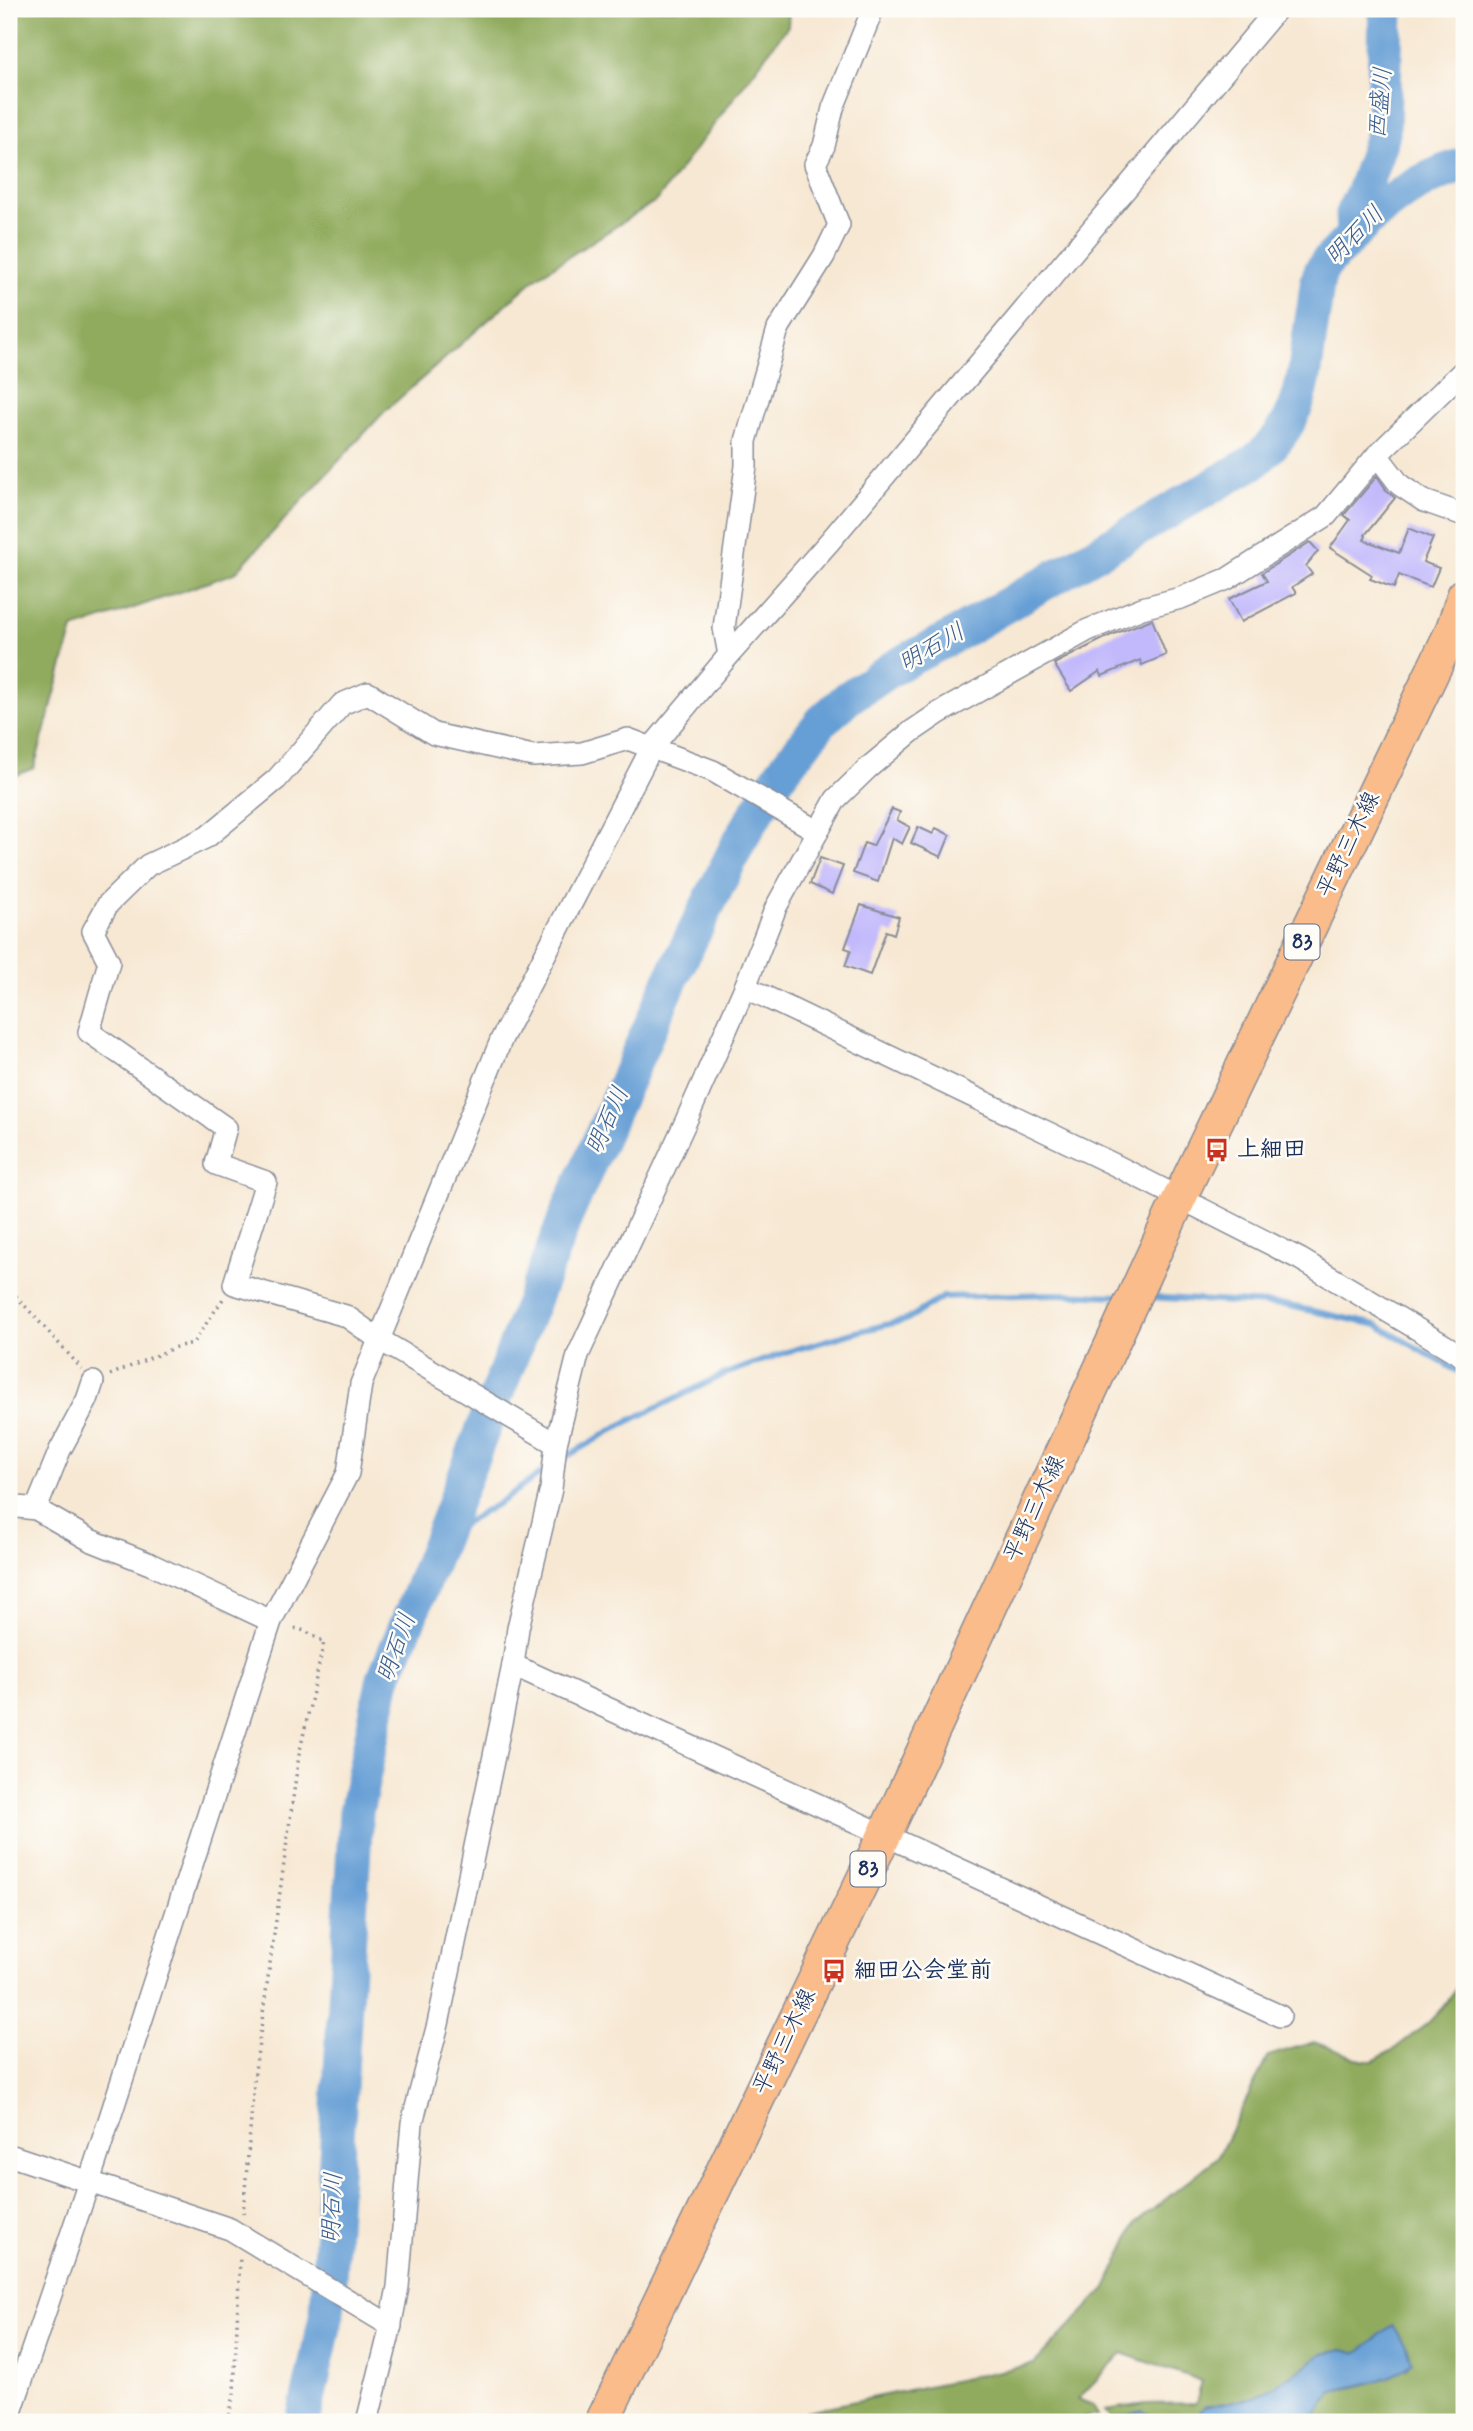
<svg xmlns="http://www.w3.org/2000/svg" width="1473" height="2431" font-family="Mynerve,'Klee One',sans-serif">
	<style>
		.forest { fill: #90ab5d; stroke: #566d5e; stroke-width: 2 }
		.water { fill: #669fd5; stroke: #40679a; stroke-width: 2 }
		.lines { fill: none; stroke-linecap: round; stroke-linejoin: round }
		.stream { stroke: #669fd5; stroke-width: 6 }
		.river { stroke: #669fd5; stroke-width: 35 }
		.building { fill: #c2b9fc }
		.street-casing { stroke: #898c98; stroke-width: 24 }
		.primary-casing { stroke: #898c98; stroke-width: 36 }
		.path { stroke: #898c98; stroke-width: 3.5; stroke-dasharray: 2 5; stroke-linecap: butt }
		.street { stroke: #fff; stroke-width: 21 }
		.primary { stroke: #f9bc8a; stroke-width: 33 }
		.labels { text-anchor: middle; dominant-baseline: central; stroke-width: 5; stroke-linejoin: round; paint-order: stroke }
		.shield { fill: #fdfcf7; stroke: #5f6c8c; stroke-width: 2 }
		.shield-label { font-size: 21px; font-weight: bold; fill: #1b2f5e }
		.street-label { font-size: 23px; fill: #1b2f5e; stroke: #fdfcf7 }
		.poi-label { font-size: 23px; font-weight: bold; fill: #1b2f5e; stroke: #fdfcf7; text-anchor: start }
		.water-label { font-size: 24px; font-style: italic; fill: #395c8e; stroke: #fdfcf7 }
	</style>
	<rect width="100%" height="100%" fill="#fdfcf7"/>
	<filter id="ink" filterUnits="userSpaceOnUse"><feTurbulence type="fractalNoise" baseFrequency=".0143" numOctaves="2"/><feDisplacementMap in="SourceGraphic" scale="14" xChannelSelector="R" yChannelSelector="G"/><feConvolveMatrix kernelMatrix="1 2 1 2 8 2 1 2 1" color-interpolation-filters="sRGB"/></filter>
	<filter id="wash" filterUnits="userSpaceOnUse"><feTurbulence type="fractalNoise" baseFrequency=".00686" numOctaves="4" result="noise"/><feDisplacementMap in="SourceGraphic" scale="28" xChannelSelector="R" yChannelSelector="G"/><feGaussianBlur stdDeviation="1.57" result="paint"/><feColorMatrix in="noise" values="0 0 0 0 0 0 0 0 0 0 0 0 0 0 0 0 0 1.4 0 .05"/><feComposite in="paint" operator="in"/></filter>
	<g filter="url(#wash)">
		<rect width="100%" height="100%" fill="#f7e8d3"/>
		<g class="forest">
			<path d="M9,9H789L788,26L657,200L537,277L384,412L235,573L73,629L34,768L9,778Z"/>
			<path d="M1464,1977V2422H1303L1319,2411L1333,2391L1364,2385L1406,2369L1344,2349L1323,2353L1299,2371L1254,2397L1204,2407L1195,2418L1188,2422H1164L1142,2411L1113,2419L1105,2410L1146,2404L1196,2403L1202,2381L1122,2353L1078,2399L1093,2405L1098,2415L1061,2422H793L808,2411L1034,2364L1106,2288L1136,2223L1218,2157L1268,2056L1314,2042L1364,2061H1373L1393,2050L1428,2023L1443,2007Z"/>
		</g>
		<g class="water">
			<path d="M1392,2325L1408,2349L1412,2363C1395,2380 1356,2386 1333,2391L1319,2411L1307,2421L1188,2422L1195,2418L1204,2407L1255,2397L1299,2371L1323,2353L1344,2349L1358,2353Z"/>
			<path d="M1142,2411L1164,2422H1113V2419Z"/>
		</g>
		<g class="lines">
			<g class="stream">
				<path d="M1146,1297L1285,1305L1377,1325L1464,1375"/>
				<path d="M559,1461L617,1427L725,1374L787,1352L856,1332L906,1320L943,1297L1051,1294L1124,1296"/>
				<path d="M440,1538L499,1503L547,1469"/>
			</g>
			<g class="river">
				<path d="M1353,234L1352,214L1364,189L1383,133L1386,9"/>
				<path d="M303,2422L327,2313L356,1812L384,1678L411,1614L566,1216L674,973L739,842L780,774L822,721L849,697L894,667L946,640L1254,462C1310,415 1302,373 1314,308C1316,296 1316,281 1321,271C1324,264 1333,256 1338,251C1373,212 1413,179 1464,165"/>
			</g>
		</g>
		<g id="blocks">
			<g class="building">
				<path d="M1377,476L1386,489L1385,490L1395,498L1365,535L1366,536L1364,540L1399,553L1409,528L1433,538L1423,562L1439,568L1431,587L1399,575L1394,588L1370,579L1372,575L1330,548L1350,520L1344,515Z"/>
				<path d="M1310,542L1318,551L1306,566L1312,574L1292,587L1296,593L1241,622L1229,599L1267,581L1262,573Z"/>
				<path d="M1152,619L1166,655L1142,665L1140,660L1102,676L1100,671L1071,691L1054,664L1109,636Z"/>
				<path d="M892,809L900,812L897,820L910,827L902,844L892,838L878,882L853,873L864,843L873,846Z"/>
				<path d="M918,827L933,834L936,828L950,835L941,857L911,843Z"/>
				<path d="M820,858L843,866L832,894L810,884Z"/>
				<path d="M861,905L899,917L894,934L886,931L870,975L845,966L851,950L845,948Z"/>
			</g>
		</g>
	</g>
	<g filter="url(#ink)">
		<use href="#blocks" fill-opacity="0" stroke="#898c98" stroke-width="2"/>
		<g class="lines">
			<g class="street-casing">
				<g id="street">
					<path d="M1377,455L1400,485L1424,501L1464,515"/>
					<path d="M729,655L724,628L746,466V441L778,329L824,256L839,225L815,164L824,146L833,108L873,9"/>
					<path d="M745,987L1115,1165L1300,1259L1464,1357"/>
					<path d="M556,1444L380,1340L346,1316L234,1284L266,1182L216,1164L226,1128L89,1032L109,962L93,931L108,904L148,865L207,837L277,779L342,704L368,693L434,734L533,756L582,753L628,739L713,771L817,831"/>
					<path d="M9,1506L36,1509L90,1540L150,1564L271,1621"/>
					<path d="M36,1509L60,1450L87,1400L93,1382"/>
					<path d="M513,1665L1280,2016"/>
					<path d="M9,2155L230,2229L391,2326"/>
					<path d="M9,2418L89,2182L271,1621L348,1473L361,1384L502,1038L652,747L729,655L830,541L1277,9"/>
					<path d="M367,2422L388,2338L398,2287L412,2123L438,2024L513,1665L518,1628L551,1489L556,1444L578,1355L686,1121L745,987L776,907L836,799L868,768L911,732L939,713L1088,630L1142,608L1181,598L1227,579L1326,516L1377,455L1464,370"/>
				</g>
			</g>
			<g class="primary-casing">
				<path id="primary" d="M602,2422L885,1834L1180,1197L1452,631L1464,595"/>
			</g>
			<g class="path">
				<path d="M9,1298L16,1296L82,1369"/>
				<path d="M110,1375L176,1347L193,1343L223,1299"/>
				<path d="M243,2214L255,2071L299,1755L324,1642L305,1631L290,1627"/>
				<path d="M228,2422L234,2394L240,2256"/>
			</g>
			<use href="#street" class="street"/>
			<use href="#primary" class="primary"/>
		</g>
	</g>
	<defs>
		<g id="bus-bare" transform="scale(1.89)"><path d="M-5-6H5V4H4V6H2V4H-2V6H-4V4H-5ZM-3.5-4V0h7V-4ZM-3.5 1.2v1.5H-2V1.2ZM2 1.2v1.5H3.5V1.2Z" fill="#c8321e" stroke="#fdfcf7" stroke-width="2.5" paint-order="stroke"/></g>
	</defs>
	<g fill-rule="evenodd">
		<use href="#bus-bare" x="1217" y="1150"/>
		<use href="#bus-bare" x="834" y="1971"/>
	</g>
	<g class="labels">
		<g class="shield">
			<rect x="1284.5" y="924.5" width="35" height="35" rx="5"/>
			<rect x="850.5" y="1851.5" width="35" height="35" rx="5"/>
		</g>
		<g class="shield-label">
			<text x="1302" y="942">83</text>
			<text x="868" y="1869">83</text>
		</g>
		<g class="street-label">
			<text transform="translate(1349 845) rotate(-64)">平野三木線</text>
			<text transform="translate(1035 1509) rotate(-65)">平野三木線</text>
			<text transform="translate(785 2042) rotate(-64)">平野三木線</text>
		</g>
		<g class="poi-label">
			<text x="1237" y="1150">上細田</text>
			<text x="854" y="1971">細田公会堂前</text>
		</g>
		<g class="water-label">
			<text transform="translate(1381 103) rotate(-85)">西盛川</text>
			<text transform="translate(1355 236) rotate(-45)">明石川</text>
			<text transform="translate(932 648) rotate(-30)">明石川</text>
			<text transform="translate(608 1121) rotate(-66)">明石川</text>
			<text transform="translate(397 1648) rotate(-70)">明石川</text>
			<text transform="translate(333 2208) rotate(-87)">明石川</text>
		</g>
	</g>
	<rect width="1473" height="2431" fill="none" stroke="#fdfcf7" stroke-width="35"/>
</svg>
